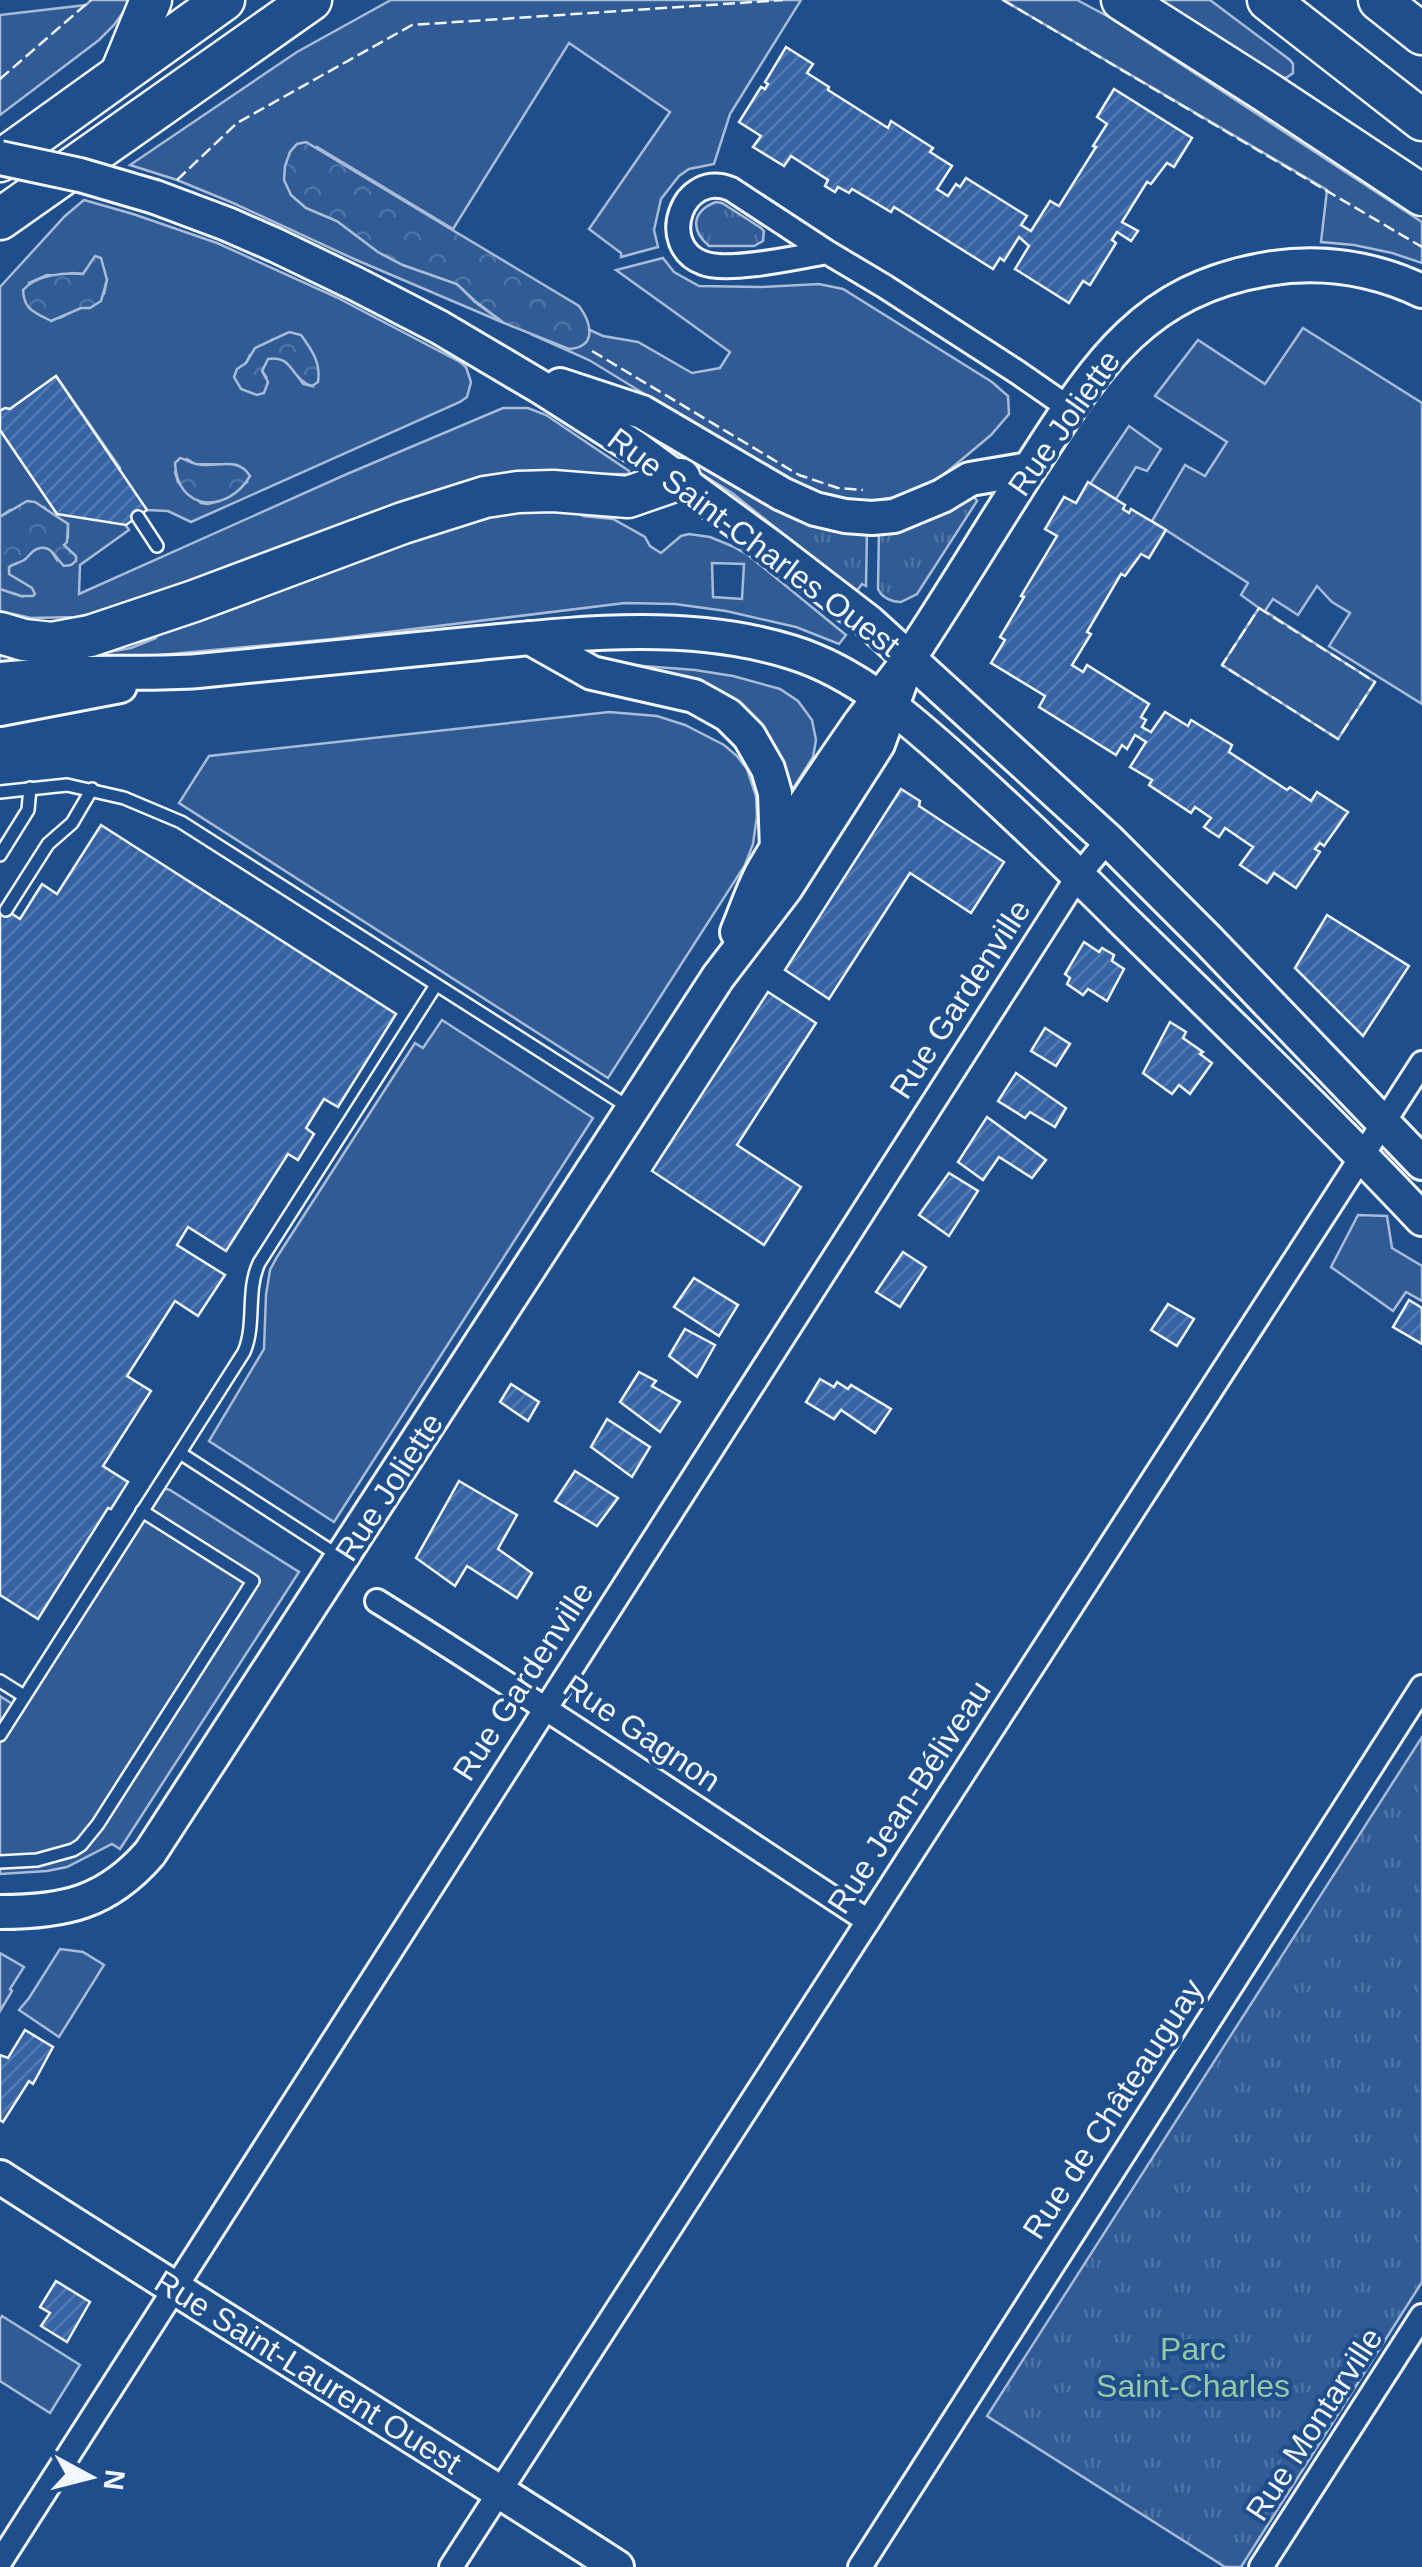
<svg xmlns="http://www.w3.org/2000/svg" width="1422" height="2567" font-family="Arial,sans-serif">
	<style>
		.built { fill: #305b95; stroke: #a8bbd7; stroke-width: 2.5; fill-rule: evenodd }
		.forest { fill: url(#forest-crowns); stroke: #a8bbd7; stroke-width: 2.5 }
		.park { fill: url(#park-tufts); stroke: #a8bbd7; stroke-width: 2.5 }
		.building { fill: url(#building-hatch); stroke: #f2f6ff; stroke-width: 2.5 }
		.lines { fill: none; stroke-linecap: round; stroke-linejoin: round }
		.lane-casing { stroke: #f2f6ff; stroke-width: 16 }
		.street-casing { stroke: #f2f6ff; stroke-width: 28 }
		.secondary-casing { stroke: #f2f6ff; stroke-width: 38 }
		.highway-casing { stroke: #f2f6ff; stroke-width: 45 }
		.lane { stroke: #1f4e8c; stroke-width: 11 }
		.street { stroke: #1f4e8c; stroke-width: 22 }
		.secondary { stroke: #1f4e8c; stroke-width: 32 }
		.highway { stroke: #1f4e8c; stroke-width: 40 }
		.secondary-bridge-casing { stroke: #f2f6ff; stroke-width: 38; stroke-linecap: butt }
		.secondary-bridge { stroke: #1f4e8c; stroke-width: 32 }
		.fence { stroke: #f2f6ff; stroke-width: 2.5; stroke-dasharray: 12 5; stroke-linecap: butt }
		.labels { text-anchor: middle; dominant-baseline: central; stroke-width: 8; stroke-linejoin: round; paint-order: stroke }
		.street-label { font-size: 32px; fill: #f2f6ff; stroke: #1f4e8c }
		.park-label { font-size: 32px; fill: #97c8a6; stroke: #1f4e8c }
	</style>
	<defs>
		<pattern id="forest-crowns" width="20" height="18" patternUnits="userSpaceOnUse" patternTransform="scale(2.5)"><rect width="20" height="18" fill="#305b95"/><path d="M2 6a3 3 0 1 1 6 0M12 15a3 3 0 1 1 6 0" fill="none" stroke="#4e73a5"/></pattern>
		<pattern id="park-tufts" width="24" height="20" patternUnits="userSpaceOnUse" patternTransform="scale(2.5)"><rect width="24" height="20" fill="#305b95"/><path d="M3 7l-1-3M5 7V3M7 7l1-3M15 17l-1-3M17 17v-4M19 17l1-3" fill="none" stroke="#4e73a5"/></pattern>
		<pattern id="building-hatch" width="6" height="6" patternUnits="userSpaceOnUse" patternTransform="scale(2.5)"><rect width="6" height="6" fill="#3563a3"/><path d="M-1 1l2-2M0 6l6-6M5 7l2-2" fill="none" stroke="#537ab1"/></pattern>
	</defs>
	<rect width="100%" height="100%" fill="#1f4e8c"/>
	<g class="built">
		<path d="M91,0H132L114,25L99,40L0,115V15L86,5Z"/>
		<path d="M391,0H801L730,114L714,164L689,169L679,176L661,199L654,230L658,247L621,257V253L589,229L670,112L569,43L453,229L317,147L291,195L306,208L337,221L378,252L403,265L457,284L475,302L504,323L354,259L233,203L177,180L130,165L297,52Z"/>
		<path d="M1003,0H1077L1109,17L1422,222V263L1392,253L1354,245L1321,242L1327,190Z"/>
		<path d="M1155,0H1210L1290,60L1293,64V73L1286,78L1281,77Z"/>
		<path d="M84,200L133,214L217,243L336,297L460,362L466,367L471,382L467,397L460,402L191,522L168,511L147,510L136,495L115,510L129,530L80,565L79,594L347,474L503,408H528L546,415L629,471V474H505L483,477L424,495L155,598L77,617L31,618L0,611V589L21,596L9,574V567L15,562L24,560L33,550L41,547L50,549L57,560L68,537V524L50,514L44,507L10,510L0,517V430L57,514L120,468L56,376L10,409L5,408L0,411V287L65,216ZM89,267L107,279L104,294L60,318L42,316L39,313L29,283L47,275L63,276L72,273L83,274ZM272,340L312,386L303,384L289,363L281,358H268L262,371L267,378L246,363L250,355ZM187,459L195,464L237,465L247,482L219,501L208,504L201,503L178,482L175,472Z"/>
		<path d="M663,258L674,272L699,286L760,287L819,284L843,289L992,382L1008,396L1009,414L991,435L948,471L933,482L896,497L863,502L846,501L808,490L759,464L589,360L531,334L586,342L590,330L603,336L638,342L692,373L720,368L730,352L616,270Z"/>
		<path d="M1303,328L1422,403V704L1329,646L1350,613L1332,602L1317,586L1298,615L1273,599L1265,611L1375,682L1338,739L1222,665L1259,608L1241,595L1248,583L1152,521L1185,465L1205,476L1227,442L1155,396L1198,340L1265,384Z"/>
		<path d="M1129,426L1161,449L1147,471L1136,467L1116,499L1090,484Z"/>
		<path d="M572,509L583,516L613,519L645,537L650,546L661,553L681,536L689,534L710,537L732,546L748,555L846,635L839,644L796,627L726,611L675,604L625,603L332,639L0,670V648L74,656L103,653L131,648L156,638L155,632L487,511ZM712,563L744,564L742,599L713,597Z"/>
		<path d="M630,665L695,670L733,676L780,689L798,701L812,720L816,740L813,757L789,795L787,777L646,670Z"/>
		<path d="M609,712L657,716L685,725L724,745L737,756L747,769L756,796L757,816L753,844L745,865L608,1078L179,803L209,756Z"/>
		<path d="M442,1020L593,1118L334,1522L209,1441L264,1349L266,1295L270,1270L277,1257L415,1043L423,1048Z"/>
		<path d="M1358,1215L1387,1216L1392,1248L1422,1266V1301L1406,1292L1393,1311L1331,1267Z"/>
		<path d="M158,1487L170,1490L299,1572L120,1849L112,1844L67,1867L47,1871L0,1874V1696L17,1707Z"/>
		<path d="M60,1949L83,1952L104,1965L59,2037L19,2010L29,1998Z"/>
		<path d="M0,1953L24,1967L10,1989L12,1991L0,2011Z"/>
		<path d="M2,2316L80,2365L50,2413L0,2381V2319Z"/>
	</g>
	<g class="forest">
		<path d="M306,142L579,306C591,322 598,347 569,349L504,323L475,301L457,284L403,265L378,252L337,221L306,208L291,195L284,180L285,166L290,152L297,144Z"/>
		<path d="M95,256L101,258L107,280L101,301L90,308H81L51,321C34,312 24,310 23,290C36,275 64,272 83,274Z"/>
		<path d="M289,332L301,335C312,350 321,363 318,382L312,386C291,380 293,354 268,359L262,371L268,382L264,393L257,395L241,389L234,377L237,369L246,363L255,348Z"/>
		<path d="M180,458C185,459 190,463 196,464C215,469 237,455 250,476C228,514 177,512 175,463Z"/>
		<path d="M27,501L35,502L68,524L67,542L64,545L76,556V561L71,565L64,566C55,558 51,543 37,549C31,551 30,556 24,560C19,563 13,564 9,567V574L32,588L35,594L33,596H21L0,589V517Z"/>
	</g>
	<g class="park">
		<path d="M716,202L722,203L761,228L764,231L763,241L754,246H709C690,230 692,211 716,202Z"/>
		<path d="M639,423L867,529L866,586L862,584L856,592L732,493L635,432Z"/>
		<path d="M973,494L977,501L917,594L901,602C892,602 882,598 878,589L879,528Z"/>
		<path d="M1422,1737V2282L1241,2567H1225L987,2416Z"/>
	</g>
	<g class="building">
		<path d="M786,47L813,64L807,73L829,87L828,90L888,128L891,121L933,148L930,152L952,166L937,189L948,196L956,184L960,187L966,178L1027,216L1021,225L1031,231L1050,201L1059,206L1096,147L1093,146L1107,124L1097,117L1114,89L1192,138L1174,167L1167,163L1151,184L1147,182L1122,222L1138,231L1131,241L1117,232L1112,240L1116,243L1090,285L1083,281L1069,303L1015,269L1029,246L1019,237L1004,261L1000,258L993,269L894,207L891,212L852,189L849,193L838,187L835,192L825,186L828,180L791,156L784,166L753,147L761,136L739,122L761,87L765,89L768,84L765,82Z"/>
		<path d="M56,376L147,510L126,525L57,514L0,430V411L5,408L10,409Z"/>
		<path d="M1088,482L1125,505L1123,509L1129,513L1131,509L1166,530L1149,558L1141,554L1125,576L1121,574L1087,632L1091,634L1072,665L1083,672L1087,665L1149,704L1141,717L1146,720L1142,727L1151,732L1165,712L1188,726L1191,720L1232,745L1229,752L1287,790L1290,787L1311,801L1317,792L1348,812L1324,846L1320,843L1315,849L1320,852L1296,888L1274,873L1267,883L1240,865L1253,847L1225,828L1219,837L1211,832L1204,827L1211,818L1195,807L1191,813L1149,785L1152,780L1130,767L1146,742L1135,735L1127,749L1122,745L1116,755L1039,707L1045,696L991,663L1005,640L1000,637L1024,597L1021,596L1057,536L1045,529L1064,497L1076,503Z"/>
		<path d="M901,789L920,801L919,806L1004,862L971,913L910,873L829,999L785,970Z"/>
		<path d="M101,825L396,1014L338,1107L324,1099L306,1128L314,1134L298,1160L288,1154L226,1251L188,1227L177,1245L225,1275L198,1316L175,1301L127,1376L151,1391L103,1466L128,1482L111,1509L108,1508L38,1619L0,1595V906L20,919L42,884L57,894Z"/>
		<path d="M1327,915L1409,966L1363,1036L1295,968Z"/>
		<path d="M1084,942L1099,952L1102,948L1114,955L1112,961L1124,969L1107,1001L1088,989L1083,995L1067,984L1070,978L1065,974Z"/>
		<path d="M768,992L816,1023L737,1145L801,1187L764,1245L652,1171Z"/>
		<path d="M1170,1022L1186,1032L1183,1038L1203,1052L1200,1054L1212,1063L1190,1094L1179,1085L1172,1094L1143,1073Z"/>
		<path d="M1045,1028L1070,1044L1056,1066L1031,1051Z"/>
		<path d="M1016,1073L1066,1108L1055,1127L1030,1112L1025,1118L998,1101Z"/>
		<path d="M987,1117L1046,1160L1032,1178L999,1157L983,1180L958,1162Z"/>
		<path d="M949,1173L978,1191L949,1236L919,1215Z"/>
		<path d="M903,1252L926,1267L900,1307L876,1292Z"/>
		<path d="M694,1278L738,1305L719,1336L674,1307Z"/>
		<path d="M1409,1300L1422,1308V1344L1393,1327Z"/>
		<path d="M1168,1304L1194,1319L1177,1346L1151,1330Z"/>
		<path d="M685,1329L715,1345L697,1377L669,1356Z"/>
		<path d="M639,1372L656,1381L652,1386L680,1402L660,1432L620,1402Z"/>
		<path d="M820,1379L834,1387L837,1382L848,1389L851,1385L891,1409L875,1433L841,1410L834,1419L806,1402Z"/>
		<path d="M511,1384L539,1402L528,1421L500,1402Z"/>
		<path d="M607,1419L650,1447L632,1477L591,1447Z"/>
		<path d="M575,1471L618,1498L597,1526L555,1501Z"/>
		<path d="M459,1481L517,1515L498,1549L532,1573L517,1598L467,1566L455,1586L416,1558Z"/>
		<path d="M25,2030L53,2047L33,2084L29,2081L3,2122L0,2120V2055L8,2058Z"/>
		<path d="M56,2281L90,2302L67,2342L41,2326L50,2313L40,2307Z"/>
	</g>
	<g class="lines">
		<g class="lane-casing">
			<g id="lane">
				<path d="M138,517L157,546"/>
				<path d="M0,792L67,785L124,798L181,822L630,1108"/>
				<path d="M0,855L28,810L30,788"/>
				<path d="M6,910L48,844L72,823L92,789"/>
				<path d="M180,1453L339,1556"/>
				<path d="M0,1681L24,1696"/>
				<path d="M0,1735L244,1352C256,1324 246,1291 259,1263L436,985"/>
				<path d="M0,1862L37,1860L73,1850L81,1845L98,1824L253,1581L142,1511"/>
			</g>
		</g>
		<g class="street-casing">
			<g id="street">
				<path d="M827,252C799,257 727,273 703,263C656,246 682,169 731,189L827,252L884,286L1017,372L1069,408"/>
				<path d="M377,1601C543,1704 704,1814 868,1921"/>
				<path d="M0,2562L1078,876L1108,840"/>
				<path d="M451,2567L1422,1063"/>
				<path d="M860,2567L1422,1687"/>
				<path d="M1261,2567L1422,2316"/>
			</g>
		</g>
		<g class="secondary-casing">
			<g id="secondary">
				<path d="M155,197L227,224L275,245L356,284L439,327L542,388L633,446L774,549L869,622L1108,840L1207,939L1422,1163"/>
				<path d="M560,385L642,412L782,494L815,509L845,516L872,518L894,516L942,496L970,479L1029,469"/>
				<path d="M530,638L592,673L694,696L728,715L749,736L768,769L775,793L777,850"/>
				<path d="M0,679C27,677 55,673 83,673C121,672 160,674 198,671C292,662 385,652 479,643C581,633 691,621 791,652C860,673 916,725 968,772C1021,820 1073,870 1124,921C1224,1019 1326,1117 1422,1219"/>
				<path d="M0,709L120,686"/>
				<path d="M737,932C746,911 753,888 764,869C792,821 828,769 860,723C876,701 895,680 910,657C952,594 991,528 1032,465C1096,366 1142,290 1267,269C1320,260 1373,268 1422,291"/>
				<path d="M0,1912C64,1912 107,1903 150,1853L718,977L786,888L878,744L909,659"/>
				<path d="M0,2177C204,2309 413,2435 617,2567"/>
			</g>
		</g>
		<g class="highway-casing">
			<g id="highway">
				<path d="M1122,0L1268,93L1422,195"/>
				<path d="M1268,0L1422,120"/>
				<path d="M1379,0L1422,34"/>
				<path d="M121,73L151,0"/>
				<path d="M0,161L224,0"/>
				<path d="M0,219L311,0"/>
				<path d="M0,633L24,640L52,643L90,636L194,601L403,523L485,497L518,492L553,491L628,497L680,479"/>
			</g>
		</g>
		<use href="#lane" class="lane"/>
		<use href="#street" class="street"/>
		<use href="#secondary" class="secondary"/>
		<use href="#highway" class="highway"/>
		<g class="secondary-bridge-casing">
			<path id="secondary-bridge" d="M0,158L80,175L155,197"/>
		</g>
		<use href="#secondary-bridge" class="secondary-bridge"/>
		<g class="fence">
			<path d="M1003,0L1422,247"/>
			<path d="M0,79L91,0"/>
			<path d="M177,180L237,123L412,25L783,0"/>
			<path d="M592,351L799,475L838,488L863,490"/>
			<path d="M1259,608L1375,682L1338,739L1222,665Z"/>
		</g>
	</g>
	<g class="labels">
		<g class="street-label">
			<text transform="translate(1064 423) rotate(-55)">Rue Joliette</text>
			<text transform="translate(754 542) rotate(37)">Rue Saint-Charles Ouest</text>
			<text transform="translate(960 999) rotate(-57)">Rue Gardenville</text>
			<text transform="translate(389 1487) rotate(-57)">Rue Joliette</text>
			<text transform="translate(523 1681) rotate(-57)">Rue Gardenville</text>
			<text transform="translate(642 1733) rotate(34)">Rue Gagnon</text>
			<text transform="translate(909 1797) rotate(-57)">Rue Jean-Béliveau</text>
			<text transform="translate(1113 2109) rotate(-57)">Rue de Châteauguay</text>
			<text transform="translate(308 2372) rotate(32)">Rue Saint-Laurent Ouest</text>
			<text transform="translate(1314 2424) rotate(-57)">Rue Montarville</text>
		</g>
		<g class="park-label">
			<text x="1193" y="2349">Parc<tspan x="1193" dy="37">Saint-Charles</tspan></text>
		</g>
	</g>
	<g transform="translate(90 2477) rotate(97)" stroke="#1f4e8c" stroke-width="8" paint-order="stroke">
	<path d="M0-8L18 38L0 25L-18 38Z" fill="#f2f6ff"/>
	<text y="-15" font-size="28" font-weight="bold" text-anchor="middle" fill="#f2f6ff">N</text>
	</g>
</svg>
